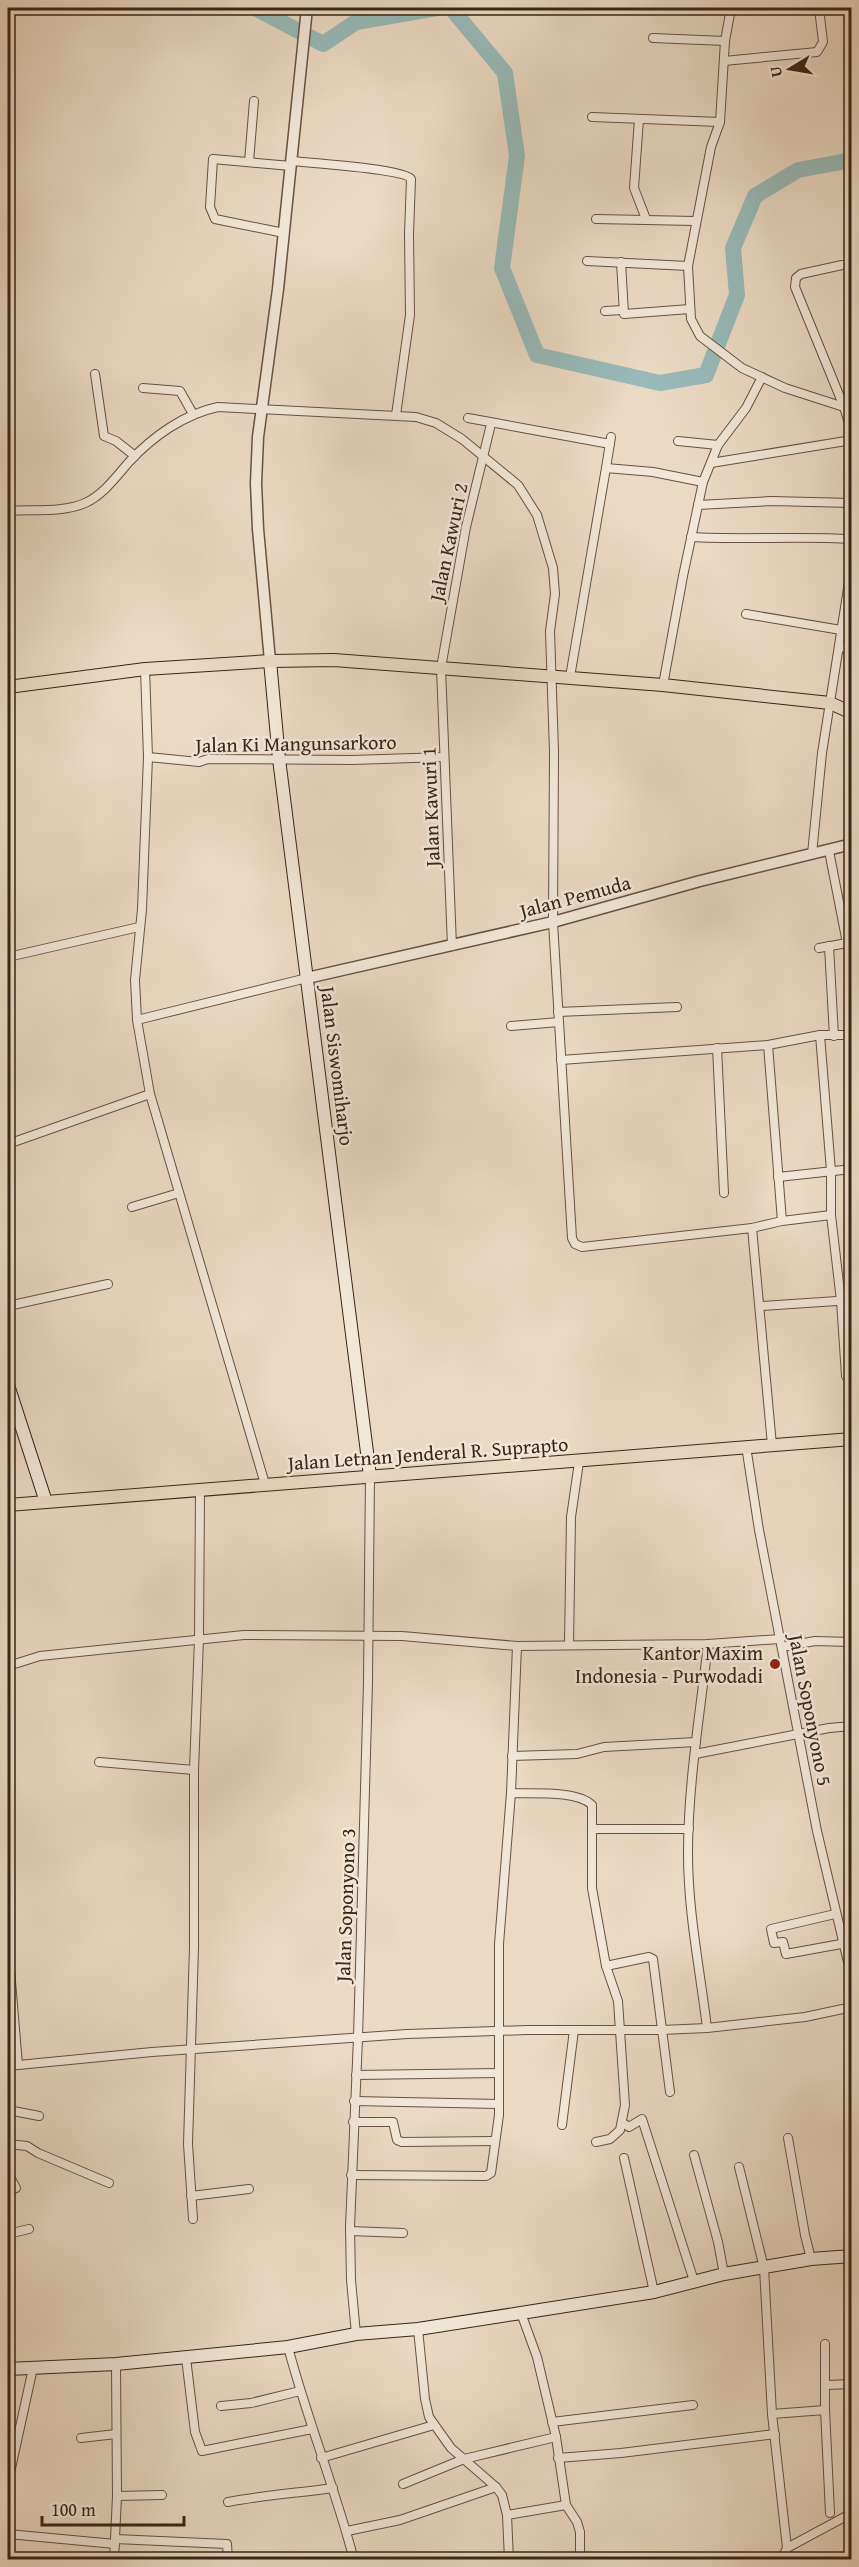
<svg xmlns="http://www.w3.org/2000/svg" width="859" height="2567" font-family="'Gentium Book Plus',serif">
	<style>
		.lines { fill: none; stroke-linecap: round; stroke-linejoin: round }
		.river { stroke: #98bab9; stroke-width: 16 }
		.minor-casing { stroke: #655242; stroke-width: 10 }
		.tertiary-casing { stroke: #655242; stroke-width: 13 }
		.secondary-casing { stroke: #392517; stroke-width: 14 }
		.primary-casing { stroke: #392517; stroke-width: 14 }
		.minor { stroke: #f1e7d8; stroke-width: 8 }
		.tertiary { stroke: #f1e7d8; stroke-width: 10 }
		.secondary { stroke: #f1e7d8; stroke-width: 12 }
		.primary { stroke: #eadac3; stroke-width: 12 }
		.poi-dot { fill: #8f2418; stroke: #f1e7d8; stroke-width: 2 }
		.labels { text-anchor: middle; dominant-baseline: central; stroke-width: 5; stroke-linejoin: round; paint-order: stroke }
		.street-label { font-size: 20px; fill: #392517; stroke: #f1e7d8 }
		.poi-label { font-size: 20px; fill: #392517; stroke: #f1e7d8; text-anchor: end }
	</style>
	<rect width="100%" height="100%" fill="#eadac3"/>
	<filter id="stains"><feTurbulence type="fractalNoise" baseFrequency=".00333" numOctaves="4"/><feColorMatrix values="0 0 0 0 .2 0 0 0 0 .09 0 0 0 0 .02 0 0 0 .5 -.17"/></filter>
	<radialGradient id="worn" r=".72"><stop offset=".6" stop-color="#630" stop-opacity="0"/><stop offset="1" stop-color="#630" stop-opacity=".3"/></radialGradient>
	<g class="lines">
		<g class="river">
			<path d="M255,8L323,44L356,22L437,8"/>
			<path d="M451,8L505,73L517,156L502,268L537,355L660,383L706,375L737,295L733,248L755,196L798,170L852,160"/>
		</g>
		<g class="minor-casing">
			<g id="minor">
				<path d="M731,8L725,41L720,122L711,147L688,266L691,319L700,336L742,368L785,388L844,407"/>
				<path d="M653,38L725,41"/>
				<path d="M724,61L817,52L823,42L819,8"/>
				<path d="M592,117L720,122"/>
				<path d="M639,119L634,188L646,219"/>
				<path d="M292,161C310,163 405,169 411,179L409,234L410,315L396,415"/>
				<path d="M249,162L254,101"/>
				<path d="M596,219L695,221"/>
				<path d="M284,233L215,219L210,207L213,159L291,166"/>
				<path d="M587,261L688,266"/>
				<path d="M621,262L624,314L690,309"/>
				<path d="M842,265L801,274L796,278L795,287L844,407L852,433"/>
				<path d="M605,311L623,310"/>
				<path d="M95,374L104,436L116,441L135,456"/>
				<path d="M143,388L180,391L193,414"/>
				<path d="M468,418L610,444"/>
				<path d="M678,441L718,445"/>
				<path d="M711,463L852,440"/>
				<path d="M606,468L611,437"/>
				<path d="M698,505L771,501L852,503"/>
				<path d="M8,511C32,509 63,513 85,503C103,495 116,477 129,462C152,437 184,414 218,407L416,417L436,423L462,439L518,485L537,515L553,568L555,594L550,631L554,752L553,922L572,1238L575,1244L582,1247L752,1228L772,1445"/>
				<path d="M691,537C744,540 798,536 852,539"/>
				<path d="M746,614L841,630"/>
				<path d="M840,647L852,649"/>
				<path d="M145,669L148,757L142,909L135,980L137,1020L150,1094L265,1484"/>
				<path d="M570,677L606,468L653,472L703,482"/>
				<path d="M663,685L683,576L703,482L718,445L746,408L762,377"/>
				<path d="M148,757L199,762L208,759L352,760L444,757"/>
				<path d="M812,854L822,753L852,563"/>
				<path d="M452,946L441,668L466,527L491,424"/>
				<path d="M829,946L834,1036"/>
				<path d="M819,948L847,943L829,851"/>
				<path d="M8,957L139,927"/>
				<path d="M558,1012L677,1007"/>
				<path d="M137,1020L307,978"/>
				<path d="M511,1026L559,1022"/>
				<path d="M820,1035L831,1171V1215L841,1301L846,1376"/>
				<path d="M768,1045L782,1221L831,1215"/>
				<path d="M717,1048L724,1193"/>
				<path d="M561,1060L768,1045L820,1035H852"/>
				<path d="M8,1144L150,1094"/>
				<path d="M778,1177L852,1169"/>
				<path d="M132,1207L179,1193"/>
				<path d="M752,1228L782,1221"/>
				<path d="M8,1306L108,1284"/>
				<path d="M761,1306L852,1300"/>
				<path d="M746,1446L759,1530L817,1831L852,1979"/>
				<path d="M569,1644L571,1517L579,1462"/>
				<path d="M782,1647L815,1641L852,1642"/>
				<path d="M8,1666L40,1656L244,1635L402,1636L517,1646L708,1644L780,1639"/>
				<path d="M695,1754L829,1728L852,1726"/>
				<path d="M512,1756L577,1754L604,1747L696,1742"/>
				<path d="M99,1762L194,1770"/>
				<path d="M511,1793C532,1794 577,1790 592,1805V1888L606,1966L618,2001L625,2105L620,2130L610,2139L596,2142"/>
				<path d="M593,1829H689"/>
				<path d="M851,1829H852"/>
				<path d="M835,1914L771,1929L774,1943L783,1942L786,1954L852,1942"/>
				<path d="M8,1946L18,2065"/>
				<path d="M606,1966L649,1957L653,1959L670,2092"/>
				<path d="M707,2028C700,1970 688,1912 688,1854C688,1784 700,1714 708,1644"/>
				<path d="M8,2066L152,2052L407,2034L527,2030H662L707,2028L805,2017L852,2007"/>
				<path d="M356,2075L499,2073"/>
				<path d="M354,2101L499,2104"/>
				<path d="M8,2110L39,2116"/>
				<path d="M353,2122H393L397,2140L402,2142L495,2141"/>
				<path d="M623,2123L629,2127L642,2119L694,2281"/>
				<path d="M562,2125L574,2030"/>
				<path d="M788,2138L805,2235L811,2259"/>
				<path d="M8,2144L27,2146L38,2153L109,2183"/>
				<path d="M694,2155L718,2242L724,2274"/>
				<path d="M624,2158L654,2292"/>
				<path d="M739,2167L764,2268L772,2414L787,2548L781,2560"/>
				<path d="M8,2173L16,2188L8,2191"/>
				<path d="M351,2175L486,2176L491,2173L499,2115V1944L511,1793L517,1646"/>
				<path d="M191,2196L249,2189"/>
				<path d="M193,2219L188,2144L194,1947V1770L199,1639L200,1490"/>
				<path d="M350,2231L403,2233"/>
				<path d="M8,2234L29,2229"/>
				<path d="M521,2313L537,2357L556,2437L566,2505L577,2522L580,2532V2560"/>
				<path d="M418,2329L425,2399L429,2417L451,2448L496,2487L502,2495L507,2515L509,2560"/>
				<path d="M356,2334L351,2280L350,2227L358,2038L368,1682L370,1476"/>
				<path d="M825,2344V2410"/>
				<path d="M288,2347C307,2419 335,2488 354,2560"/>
				<path d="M186,2358L195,2432L202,2451L312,2429"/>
				<path d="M827,2385L852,2384"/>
				<path d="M221,2406L251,2403L300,2391"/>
				<path d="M772,2414L825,2410L830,2513"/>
				<path d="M552,2422L693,2405"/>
				<path d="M81,2438L116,2434"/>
				<path d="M321,2458L434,2425"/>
				<path d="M558,2458L621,2453L775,2434"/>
				<path d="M8,2482L33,2368"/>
				<path d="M403,2484L464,2459L556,2437"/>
				<path d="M117,2496L162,2495"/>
				<path d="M228,2502C264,2495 298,2493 333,2488"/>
				<path d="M507,2515L566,2505"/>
				<path d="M347,2531L400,2520L496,2487"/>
				<path d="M8,2534L115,2544"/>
				<path d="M115,2539L227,2544L228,2560"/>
				<path d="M787,2548L852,2513"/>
				<path d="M114,2560L117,2496L116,2364"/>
			</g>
		</g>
		<g class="tertiary-casing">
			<g id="tertiary">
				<path d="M270,661L258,529L256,483L258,437L278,289L307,8"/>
				<path d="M307,978L553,922L700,881L852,844"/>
			</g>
		</g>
		<g class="secondary-casing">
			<g id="secondary">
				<path d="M270,661L279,759L370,1476"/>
				<path d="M8,1385L46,1502"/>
				<path d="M8,2369L116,2364L288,2347L356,2334L418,2329L521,2313L654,2292L724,2274L811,2259L852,2256"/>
			</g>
		</g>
		<g class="primary-casing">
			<g id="primary">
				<path d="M8,687L145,669L270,661L334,660L663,685L830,703L852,713"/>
				<path d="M8,1505L852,1439"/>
			</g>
		</g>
		<use href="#minor" class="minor"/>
		<use href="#tertiary" class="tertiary"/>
		<use href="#secondary" class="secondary"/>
		<use href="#primary" class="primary"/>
	</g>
	<circle class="poi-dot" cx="775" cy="1664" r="6"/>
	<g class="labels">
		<g class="street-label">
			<text transform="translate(448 542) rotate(-78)">Jalan Kawuri 2</text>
			<text transform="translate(296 743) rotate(-1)">Jalan Ki Mangunsarkoro</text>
			<text transform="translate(430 807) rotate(-92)">Jalan Kawuri 1</text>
			<text transform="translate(575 896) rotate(-15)">Jalan Pemuda</text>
			<text transform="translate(338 1066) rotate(83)">Jalan Siswomiharjo</text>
			<text transform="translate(428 1453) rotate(-4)">Jalan Letnan Jenderal R. Suprapto</text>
			<text transform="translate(811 1710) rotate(79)">Jalan Soponyono 5</text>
			<text transform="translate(345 1905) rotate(-88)">Jalan Soponyono 3</text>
		</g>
		<g class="poi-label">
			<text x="763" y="1652">Kantor Maxim<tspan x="763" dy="23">Indonesia - Purwodadi</tspan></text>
		</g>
	</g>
	<rect width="859" height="2567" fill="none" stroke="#eadac3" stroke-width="30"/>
	<rect x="9" y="9" width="841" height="2549" fill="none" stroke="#392517" stroke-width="3"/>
	<rect x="15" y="15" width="829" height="2537" fill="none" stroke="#392517" stroke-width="1.5"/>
	<g transform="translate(790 69) rotate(259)" stroke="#f1e7d8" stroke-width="4.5" paint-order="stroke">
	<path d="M0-4.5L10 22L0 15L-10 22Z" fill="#392517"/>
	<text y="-9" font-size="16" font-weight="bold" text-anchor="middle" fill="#392517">U</text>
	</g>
	<path d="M42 2516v9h142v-9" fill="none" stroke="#392517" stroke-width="3"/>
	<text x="51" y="2516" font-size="18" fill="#392517" stroke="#f1e7d8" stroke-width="4.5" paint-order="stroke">100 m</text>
	<rect width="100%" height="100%" filter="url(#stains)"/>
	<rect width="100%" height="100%" fill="url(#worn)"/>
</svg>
